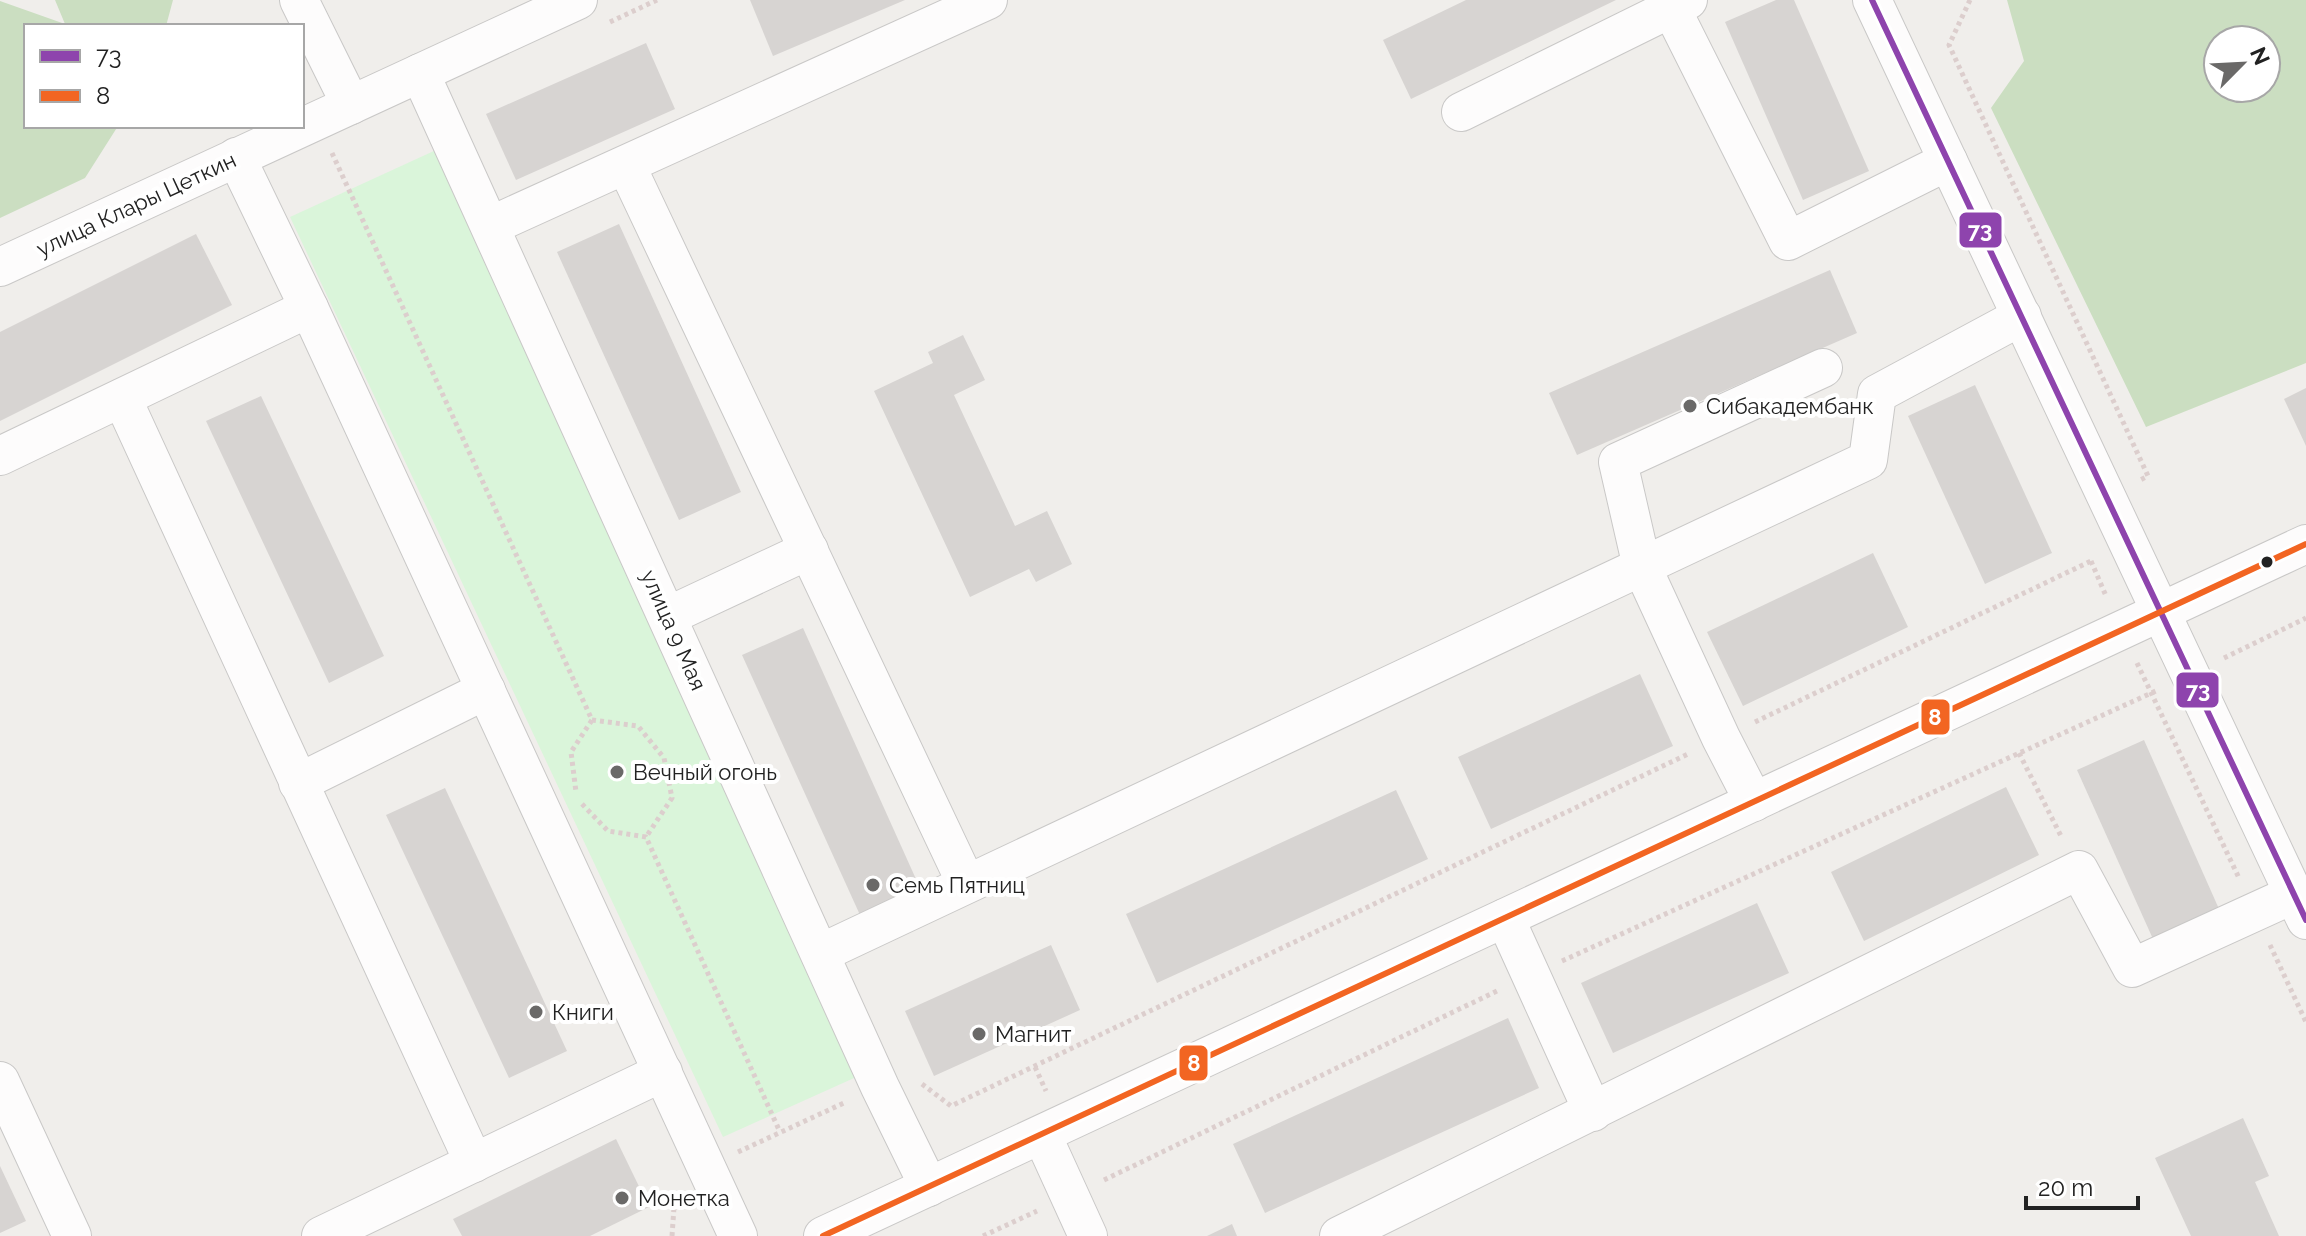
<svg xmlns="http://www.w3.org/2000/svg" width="2306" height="1236" font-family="Raleway,sans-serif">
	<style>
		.forest { fill: #cbdec1; fill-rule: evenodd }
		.park { fill: #daf5da }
		.building { fill: #d7d4d2 }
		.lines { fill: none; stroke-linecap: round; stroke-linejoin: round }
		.minor-casing { stroke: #c9c8c7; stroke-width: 40 }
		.path { stroke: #dccecd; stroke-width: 5; stroke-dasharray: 4 4; stroke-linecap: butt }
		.minor { stroke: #fdfcfc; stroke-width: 38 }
		.bus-1-casing { stroke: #fff; stroke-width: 12 }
		.bus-2-casing { stroke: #fff; stroke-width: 12 }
		.bus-1 { stroke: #8e44ad; stroke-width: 6 }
		.bus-2 { stroke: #f26522; stroke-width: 6 }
		.poi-dot { fill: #6a6968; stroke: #fff; stroke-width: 3 }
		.bus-dot { fill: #222; stroke: #fff; stroke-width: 3 }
		.labels { text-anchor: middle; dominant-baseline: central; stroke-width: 8; stroke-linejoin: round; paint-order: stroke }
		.street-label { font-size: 22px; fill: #222; stroke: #fff }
		.poi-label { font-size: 22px; fill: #222; stroke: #fff; text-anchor: start }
		.line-badge { stroke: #fff; stroke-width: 3 }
		.badge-label { font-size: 22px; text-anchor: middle; font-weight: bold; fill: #fff }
	</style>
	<rect width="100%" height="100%" fill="#f0eeeb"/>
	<g class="forest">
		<path d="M55,0H173L166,26H26V126H118L85,178L0,218V1L65,24Z"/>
		<path d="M2007,0H2306V363L2146,427L1991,108L2024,61ZM2218,40H2266V88H2218Z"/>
	</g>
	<path class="park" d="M436,150L863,1074L723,1137L290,217Z"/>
	<g class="building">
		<path d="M750,0H905L773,56Z"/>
		<path d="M1466,0H1616L1411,99L1383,40Z"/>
		<path d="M1776,0H1794L1869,171L1803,200L1725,22Z"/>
		<path d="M646,43L675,109L516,180L486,114Z"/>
		<path d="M619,224L741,492L679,520L557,252Z"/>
		<path d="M196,234L232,305L0,421V332Z"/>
		<path d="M1830,270L1857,333L1577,455L1549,393Z"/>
		<path d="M963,335L985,380L954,395L1015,526L1047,511L1072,564L1036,582L1029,569L970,597L874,391L933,363L928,352Z"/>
		<path d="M1975,385L2052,553L1985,584L1908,416Z"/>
		<path d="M2306,388V446L2284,399Z"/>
		<path d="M261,396L384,656L329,683L206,421Z"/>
		<path d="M1873,553L1908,627L1743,706L1707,632Z"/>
		<path d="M803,628L920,888L860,915L742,655Z"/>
		<path d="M1640,674L1673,746L1491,829L1458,757Z"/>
		<path d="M2144,740L2219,909L2153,939L2077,770Z"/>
		<path d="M2006,787L2039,855L1864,941L1831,872Z"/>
		<path d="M445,788L567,1051L509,1078L386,815Z"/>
		<path d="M1396,790L1428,859L1157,983L1126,914Z"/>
		<path d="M1757,903L1789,973L1613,1053L1581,983Z"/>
		<path d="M1051,945L1080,1010L934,1076L905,1011Z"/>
		<path d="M1508,1018L1539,1088L1265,1213L1233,1144Z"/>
		<path d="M2243,1118L2269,1176L2255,1182L2279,1236H2191L2155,1158Z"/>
		<path d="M616,1139L649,1207L590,1236H462L453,1219Z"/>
		<path d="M0,1166L26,1221L0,1233Z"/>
		<path d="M1232,1224L1237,1236H1207Z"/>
	</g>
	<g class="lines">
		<g class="minor-casing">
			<g id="minor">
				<path d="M299,0L351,105"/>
				<path d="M1872,0L2306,920"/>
				<path d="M1671,8L1788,241L1948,161"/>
				<path d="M420,73L880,1087L929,1187"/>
				<path d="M1461,112L1688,0"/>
				<path d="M236,157L309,308L738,1236"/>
				<path d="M626,165L966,883"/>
				<path d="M490,226L988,0"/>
				<path d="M0,267L578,0"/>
				<path d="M122,398L474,1163"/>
				<path d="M0,456L309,308"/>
				<path d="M668,616L809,550"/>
				<path d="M298,783L486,690"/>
				<path d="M1754,802L1721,738L1642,567L1618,462L1823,368"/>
				<path d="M1505,918L1593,1112"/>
				<path d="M821,953L1868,460L1877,394L2022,316"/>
				<path d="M0,1081L72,1236"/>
				<path d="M1042,1135L1088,1236"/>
				<path d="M321,1236L663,1072"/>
				<path d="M823,1236L2306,544"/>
				<path d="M1339,1236L2079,870L2132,968L2294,894"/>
			</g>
		</g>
		<g class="path">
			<path d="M1970,0L1949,45L2148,476L2140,480"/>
			<path d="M610,22L657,0"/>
			<path d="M332,153L592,720L571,752L576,792"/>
			<path d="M2091,561L2106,596"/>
			<path d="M2224,658L2306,618"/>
			<path d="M2137,663L2239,878"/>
			<path d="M592,720L638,726L664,758L672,798L646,837"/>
			<path d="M1755,722L2091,561"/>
			<path d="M2019,753L2062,838"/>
			<path d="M582,804L608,831L646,837L780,1132"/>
			<path d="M2270,945L2306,1022"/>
			<path d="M1562,961L2158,690"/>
			<path d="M1035,1067L1046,1091"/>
			<path d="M922,1084L951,1106L1688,754"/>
			<path d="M738,1152L846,1102"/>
			<path d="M1104,1180L1499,990"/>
			<path d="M672,1236L675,1193"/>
			<path d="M983,1236L1037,1211"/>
		</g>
		<use href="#minor" class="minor"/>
		<g class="bus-1-casing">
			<path id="bus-1" d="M1872,0L2306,920"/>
		</g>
		<g class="bus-2-casing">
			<path id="bus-2" d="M823,1236L2306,544"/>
		</g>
		<use href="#bus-1" class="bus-1"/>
		<use href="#bus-2" class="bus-2"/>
	</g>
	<g class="poi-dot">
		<circle cx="1690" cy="406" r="8"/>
		<circle cx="617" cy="772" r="8"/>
		<circle cx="873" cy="885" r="8"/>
		<circle cx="536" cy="1012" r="8"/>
		<circle cx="979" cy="1034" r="8"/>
		<circle cx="622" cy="1198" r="8"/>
	</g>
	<circle class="bus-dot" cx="2267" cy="562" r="7"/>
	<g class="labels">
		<g class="street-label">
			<text transform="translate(136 204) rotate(-25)">улица Клары Цеткин</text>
			<text transform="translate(674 630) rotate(66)">улица 9 Мая</text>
		</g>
		<g class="poi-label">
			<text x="1706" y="406">Сибакадембанк</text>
			<text x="633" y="772">Вечный огонь</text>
			<text x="889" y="885">Семь Пятниц</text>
			<text x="552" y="1012">Книги</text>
			<text x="995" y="1034">Магнит</text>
			<text x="638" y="1198">Монетка</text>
		</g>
	</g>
	<g class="line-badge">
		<rect x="1958" y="211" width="45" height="38" rx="8" fill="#8e44ad"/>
		<rect x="2175" y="671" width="45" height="38" rx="8" fill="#8e44ad"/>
		<rect x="1920" y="698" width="31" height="38" rx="8" fill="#f26522"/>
		<rect x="1178" y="1044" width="31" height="38" rx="8" fill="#f26522"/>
	</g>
	<g class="badge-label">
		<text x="1980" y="238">73</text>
		<text x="2198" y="698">73</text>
		<text x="1935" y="725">8</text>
		<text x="1194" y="1071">8</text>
	</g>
	<rect x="24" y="24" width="280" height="104" fill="#ffffff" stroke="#a7a7a7" stroke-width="2"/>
	<rect x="40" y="50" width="40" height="12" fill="#8e44ad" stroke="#a7a7a7" stroke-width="2"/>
	<text x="96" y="64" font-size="24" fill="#222222">73</text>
	<rect x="40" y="90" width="40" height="12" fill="#f26522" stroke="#a7a7a7" stroke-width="2"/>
	<text x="96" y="104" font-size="24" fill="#222222">8</text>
	<g transform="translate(2242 64) rotate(66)"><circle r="38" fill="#ffffff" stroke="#a7a7a7" stroke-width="2"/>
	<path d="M0-6L14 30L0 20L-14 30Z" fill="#6a6968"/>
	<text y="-12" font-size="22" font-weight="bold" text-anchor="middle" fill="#222222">N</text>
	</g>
	<path d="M2026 1196v12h112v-12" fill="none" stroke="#222222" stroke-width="4"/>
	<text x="2038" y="1196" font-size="24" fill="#222222" stroke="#ffffff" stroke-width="6" paint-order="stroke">20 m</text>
</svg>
